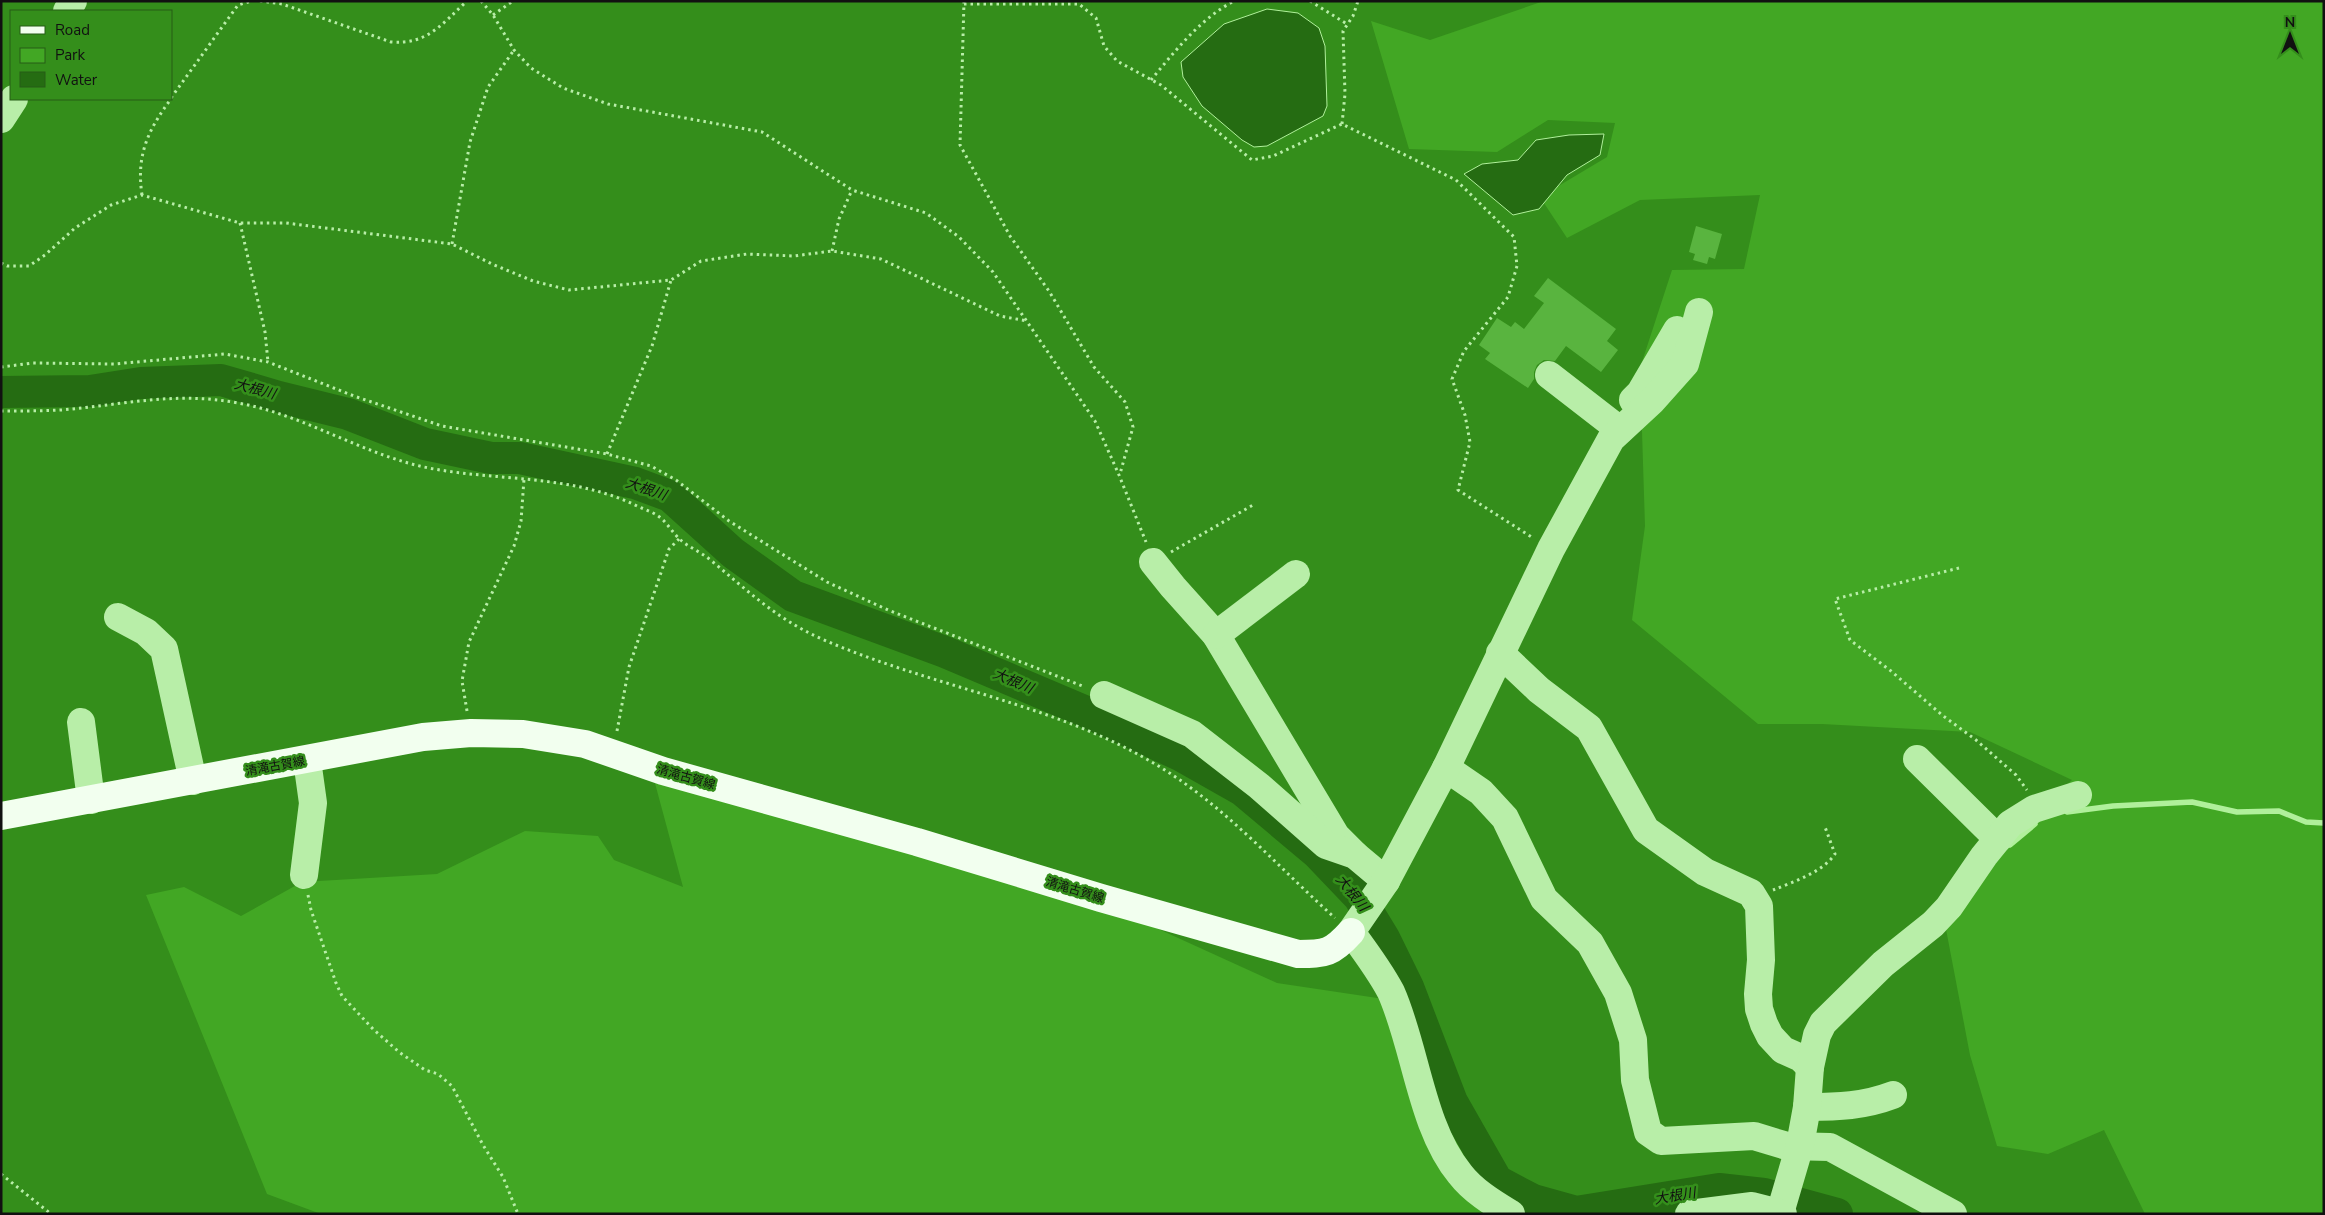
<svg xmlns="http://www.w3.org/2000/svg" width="2325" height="1215" font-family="'Nunito Sans','Noto Sans JP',sans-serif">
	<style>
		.green { fill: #42a724 }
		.water { fill: #256c12; stroke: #b0f09b }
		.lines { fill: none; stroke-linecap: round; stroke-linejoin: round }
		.stream { stroke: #b0f09b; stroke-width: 5.5 }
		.river { stroke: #256c12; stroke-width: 32 }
		.building { fill: #59b43f }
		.path { stroke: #b8eea8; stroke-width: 3; stroke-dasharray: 2.5 4; stroke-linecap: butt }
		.minor { stroke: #b8eea8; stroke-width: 28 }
		.major { stroke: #f2ffef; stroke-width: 28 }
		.labels { text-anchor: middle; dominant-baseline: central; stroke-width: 5; stroke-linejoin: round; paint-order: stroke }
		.street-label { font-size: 12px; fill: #111; stroke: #348e1b }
		.water-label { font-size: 14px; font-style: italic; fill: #111; stroke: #348e1b }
	</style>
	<rect width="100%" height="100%" fill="#348e1b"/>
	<g class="green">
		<path d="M1544,1H2324V1214H2145L2104,1130L2048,1154L1997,1146L1970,1055L1941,903L2072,780L1970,732L1822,724H1758L1632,620L1645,526L1640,368L1672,270L1744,269L1760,195L1640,200L1567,238L1540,197L1607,157L1615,123L1548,120L1497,152L1409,149L1371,21L1430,40Z"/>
		<path d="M649,761L1154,927L1277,983L1404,1002L1476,1176L1546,1214H321L267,1194L146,895L184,887L241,916L302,882L437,874L525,831L598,836L614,860L683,887Z"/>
	</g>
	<g class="water">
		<path d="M1267,9L1298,13L1319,28L1325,46L1327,106L1323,116L1267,146L1254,147L1242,140L1202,106L1183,77L1181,62L1224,24Z"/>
		<path d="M1604,134L1600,155L1567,175L1539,209L1513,215L1464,174L1482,164L1518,160L1536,140L1569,135Z"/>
	</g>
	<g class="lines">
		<g class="stream">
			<path d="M2067,812L2113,806L2192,802L2237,812L2279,811L2306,822L2324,823"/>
			<path d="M2010,845L2035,824"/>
		</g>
		<path class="river" d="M1,392L90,391L141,383L221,380L279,397L348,414L425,444L491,458H520L635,483L670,496L733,553L793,596L945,652L1084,711L1182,756L1242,790L1317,853L1359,897L1384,938L1408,987L1452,1102L1497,1181L1533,1200L1576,1212L1719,1189L1764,1194L1837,1214"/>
	</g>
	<g class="building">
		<path d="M1696,226L1722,234L1715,259L1709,257L1707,264L1693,260L1695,254L1689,252Z"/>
		<path d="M1548,278L1616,329L1607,341L1618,350L1601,372L1566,346L1555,361L1544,360L1537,365L1534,372V379L1528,388L1485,359L1490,353L1479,345L1497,318L1511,327L1515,322L1524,329L1544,303L1534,296Z"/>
	</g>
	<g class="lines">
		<g class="path">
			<path d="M260,1L282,4L391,42C427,45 442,24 467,1"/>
			<path d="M481,1L493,15L514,50L531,68L563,88L608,104L762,132L852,190L926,213L959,237L993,272L1095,421L1119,475L1146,542"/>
			<path d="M964,1L960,145L1010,236L1049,291L1094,367L1125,402L1133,427L1120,474"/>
			<path d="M1310,1L1347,24"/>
			<path d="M964,4H1079L1096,18L1104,46L1117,61L1161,85L1252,160L1273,156L1342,124L1456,180L1514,237L1517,266L1508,297L1464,351L1452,379L1465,415L1470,442L1458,490L1533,538"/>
			<path d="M493,15L513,1"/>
			<path d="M1151,80C1175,51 1200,19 1234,1"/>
			<path d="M171,98L238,5L252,1"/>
			<path d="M1342,124L1345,94L1343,31L1353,16L1358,1"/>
			<path d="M142,195C136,155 148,130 171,99"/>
			<path d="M240,223L265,332L268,362"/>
			<path d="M452,244L470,142L488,87L514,50"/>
			<path d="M832,251L839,219L852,190"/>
			<path d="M1,263L7,266H29L45,255L75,228L111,205L142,195L240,223H286L452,244L492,264L533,281L569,290L671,280L701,261L747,254L794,256L832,251L881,259L1000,316L1027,321"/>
			<path d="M1,367L33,363L114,364L225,354L268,362L354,396L442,426L607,454L651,466L676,480L729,521L827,582L888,610L1085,687"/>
			<path d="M1,411C21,411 41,411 61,410C123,405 174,391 238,403C306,415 366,457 434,469C502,481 574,475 637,506C646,510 656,513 663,520C670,527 675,536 683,542C691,548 700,552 708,558C746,589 776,619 822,639C931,687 1053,703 1155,764C1223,804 1277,866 1335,918"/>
			<path d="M607,454L652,346L671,280"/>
			<path d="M1171,552L1253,505"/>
			<path d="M1959,568L1835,599L1850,640L1891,671L1942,715L1976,740L2016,775L2027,790"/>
			<path d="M467,711L462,681L469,642L514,546L521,521L524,479"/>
			<path d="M617,731L629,667L669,549L679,539"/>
			<path d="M1773,890C1793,882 1823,872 1835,854L1825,827"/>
			<path d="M308,895L311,910L336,983L342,996L373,1029L399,1052L425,1070L438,1074L452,1086L483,1145L503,1177L518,1214"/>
			<path d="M1,1174L51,1214"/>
		</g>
		<g class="minor">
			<path d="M67,11L73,1"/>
			<path d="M1,119L14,99"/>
			<path d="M1549,375L1620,430"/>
			<path d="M1633,400L1640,393L1677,330"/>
			<path d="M1153,562L1173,587L1216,635L1336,836L1355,855"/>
			<path d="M118,617L146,632L164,649L193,781"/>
			<path d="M1216,635L1296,574"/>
			<path d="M1500,653L1539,690L1589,728L1646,830L1705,872L1751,893L1759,906L1761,960L1758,994L1759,1009L1764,1024L1770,1036L1783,1050L1801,1058L1810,1067"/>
			<path d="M1104,695L1192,734L1259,786L1326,845L1355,855L1386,881"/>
			<path d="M81,722L91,800"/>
			<path d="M1917,759L1998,839"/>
			<path d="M1446,768L1481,792L1505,818L1544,899L1590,943L1618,993L1633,1040L1635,1080L1648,1132L1661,1141L1754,1136L1787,1146L1830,1147L1953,1214"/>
			<path d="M304,875L313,803L307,760"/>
			<path d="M1807,1107C1838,1107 1864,1106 1893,1095"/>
			<path d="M1780,1213L1800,1145L1807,1107L1810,1067L1817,1035L1823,1023L1883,964L1933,924L1949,907L1984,856L2010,824L2034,809L2078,795"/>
			<path d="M1511,1214C1493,1203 1473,1191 1460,1174C1421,1127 1416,1048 1391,992C1380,971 1365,951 1351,932L1386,881L1446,768L1551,549L1611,439L1652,401L1685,364L1699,312"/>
			<path d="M1689,1214L1752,1206L1783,1214"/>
		</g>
		<path class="major" d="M1,816L423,737L471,733L523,734L585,744L663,771L917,842L1101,898L1298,954C1326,954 1332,953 1351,932"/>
	</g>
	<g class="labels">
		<g class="street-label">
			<text transform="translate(275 766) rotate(-10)">清滝古賀線</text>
			<text transform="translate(686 777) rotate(16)">清滝古賀線</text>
			<text transform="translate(1075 890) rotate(17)">清滝古賀線</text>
		</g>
		<g class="water-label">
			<text transform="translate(255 389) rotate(15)">大根川</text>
			<text transform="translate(646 489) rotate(19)">大根川</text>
			<text transform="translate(1013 681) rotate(23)">大根川</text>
			<text transform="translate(1352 893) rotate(51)">大根川</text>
			<text transform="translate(1675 1196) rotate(-9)">大根川</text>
		</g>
	</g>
	<rect width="2325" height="1215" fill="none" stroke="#111111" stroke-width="5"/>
	<rect x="10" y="10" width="162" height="90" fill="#348e1b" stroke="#265c17"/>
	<rect x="20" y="26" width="25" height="8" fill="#f2ffef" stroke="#265c17"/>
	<text x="55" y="35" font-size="15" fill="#111111">Road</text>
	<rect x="20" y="48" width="25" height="15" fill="#42a724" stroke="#265c17"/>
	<text x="55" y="60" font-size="15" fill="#111111">Park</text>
	<rect x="20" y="72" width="25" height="15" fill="#256c12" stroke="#265c17"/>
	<text x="55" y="85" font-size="15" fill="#111111">Water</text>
	<g transform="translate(2290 35)" stroke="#348e1b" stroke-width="4" paint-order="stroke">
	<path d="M0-4L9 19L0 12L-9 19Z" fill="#111111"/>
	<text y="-8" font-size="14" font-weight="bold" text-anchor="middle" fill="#111111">N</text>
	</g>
</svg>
